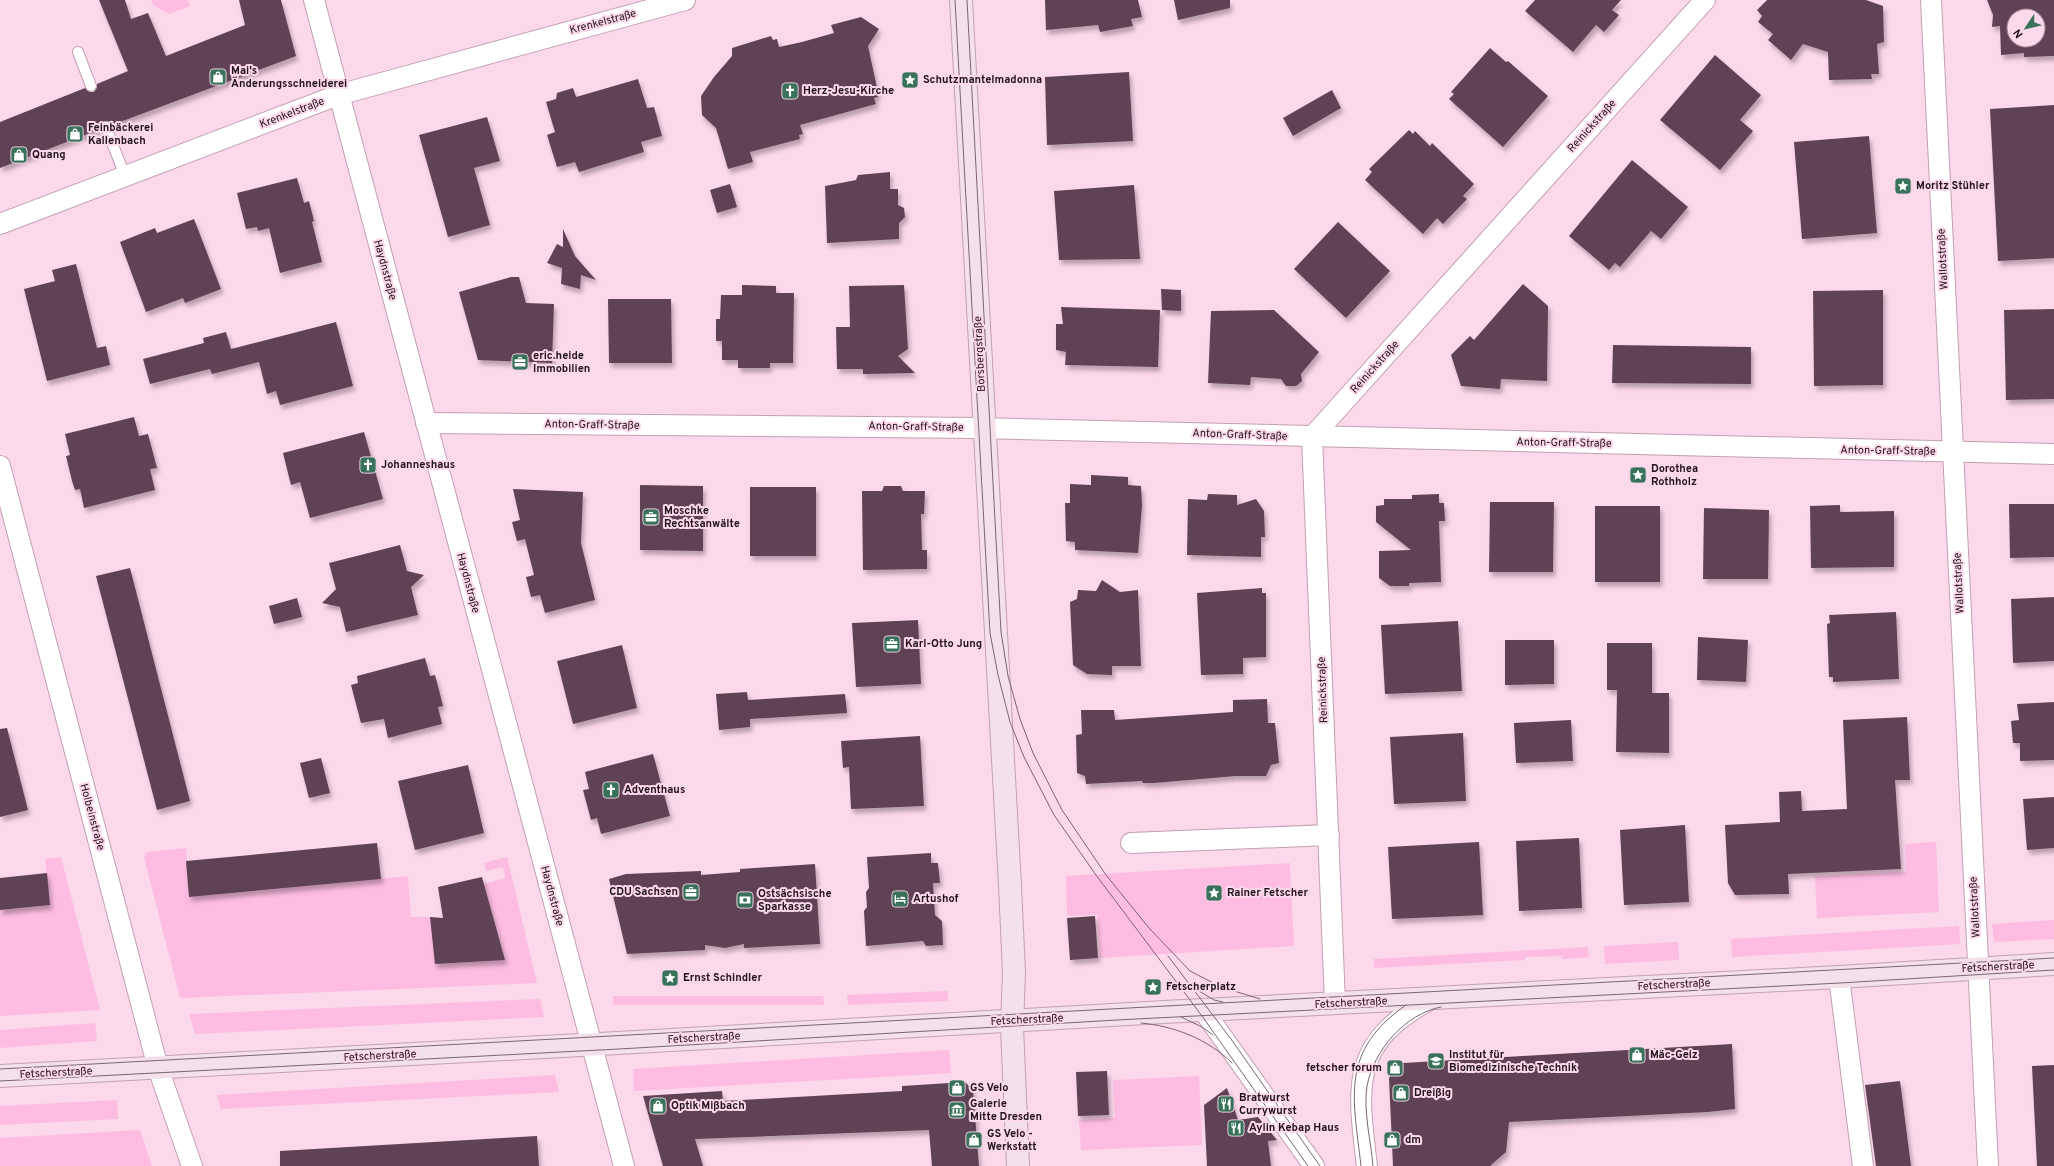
<svg xmlns="http://www.w3.org/2000/svg" width="2054" height="1166" font-family="Overpass,sans-serif">
	<style>
		.green { fill: #fdbce0 }
		.building { fill: #604354; fill-rule: evenodd; filter: url(#shadow) }
		.lines { fill: none; stroke-linecap: round; stroke-linejoin: round }
		.lane-casing { stroke: #c2a0b2; stroke-width: 12 }
		.street-casing { stroke: #c2a0b2; stroke-width: 22 }
		.secondary-casing { stroke: #c2a0b2; stroke-width: 24 }
		.lane { stroke: #fff; stroke-width: 10 }
		.street { stroke: #fff; stroke-width: 20 }
		.secondary { stroke: #f3e0eb; stroke-width: 22 }
		.tram { stroke: #7b6570; stroke-width: 1 }
		.labels { text-anchor: middle; dominant-baseline: central; stroke-width: 4; stroke-linejoin: round; paint-order: stroke }
		.street-label { font-size: 11px; fill: #20131a; stroke: #fcd8eb }
		.poi-label { font-size: 11px; font-weight: bold; fill: #20131a; stroke: #fcd8eb; text-anchor: start }
	</style>
	<defs>
		<filter id="shadow"><feDropShadow dx="2.5" dy="4.5" stdDeviation="2" flood-color="#0004"/></filter>
	</defs>
	<rect width="100%" height="100%" fill="#fcd8eb"/>
	<g class="green">
		<path d="M151,0H188L190,6L169,14L153,5Z"/>
		<path d="M1936,842L1939,912L1817,918L1815,876L1906,872L1905,844Z"/>
		<path d="M186,848L190,897L408,876L411,917H430L505,960L484,884L505,878L503,867L486,871L484,863L507,857L537,983L180,998L144,857L147,852Z"/>
		<path d="M61,857L100,1010L0,1016V910L50,905L45,859Z"/>
		<path d="M1290,863L1294,946L1100,958L1097,915L1067,916L1066,876Z"/>
		<path d="M2054,920V939L1994,942L1992,924Z"/>
		<path d="M1959,926L1960,944L1732,957L1731,939Z"/>
		<path d="M1678,942L1679,960L1605,964L1604,946Z"/>
		<path d="M1588,947L1589,957L1562,959V956L1525,957V960L1374,968V959Z"/>
		<path d="M948,991V1001L848,1005L847,995Z"/>
		<path d="M613,996H823L824,1005H613Z"/>
		<path d="M540,999L544,1017L195,1034L189,1014Z"/>
		<path d="M95,1023L97,1041L0,1048V1030Z"/>
		<path d="M949,1050L951,1073L634,1091L633,1069Z"/>
		<path d="M555,1075L559,1092L221,1109L217,1095Z"/>
		<path d="M1199,1076L1202,1145L1081,1150L1079,1120L1115,1118L1113,1080Z"/>
		<path d="M117,1100L118,1119L0,1125V1106Z"/>
		<path d="M140,1130L152,1166H0V1138Z"/>
	</g>
	<g class="building">
		<path d="M99,0H125L131,19L148,13L166,56L245,25L239,0H281L296,56L112,125L110,122L104,121L101,123L100,129L0,168V122L85,88L90,92H94L97,87V84L128,71Z"/>
		<path d="M1045,0H1138L1142,17L1131,19L1133,26L1100,32L1098,25L1046,30Z"/>
		<path d="M1174,0H1230V8L1178,20Z"/>
		<path d="M1535,0H1621L1612,10L1619,15L1604,32L1596,25L1573,52L1525,11Z"/>
		<path d="M1767,0H1866L1883,6L1884,42L1877,44L1879,74H1871L1872,79L1829,80L1828,52L1803,44L1791,60L1768,40L1773,34L1758,22L1762,16L1757,10Z"/>
		<path d="M1987,0H2054V56L2024,57V53L2001,55L2000,26L1992,27L1993,15ZM2014,16H2038V40H2014Z"/>
		<path d="M861,17L879,29L868,46L876,83L878,97L874,98L876,104L800,125L803,134L799,135L800,139L750,152L753,162L728,169L716,128L702,115L701,96L714,77L732,56V48L771,36L773,40L777,39L779,47L802,42L834,33L831,25Z"/>
		<path d="M1490,48L1506,62L1508,61L1548,96L1503,147L1449,99L1454,94L1451,92Z"/>
		<path d="M1715,55L1761,95L1740,120L1753,131L1720,170L1660,120Z"/>
		<path d="M1129,72L1133,141L1047,145L1045,77Z"/>
		<path d="M638,79L647,108L654,107L662,136L641,142L644,152L579,172L575,162L557,167L547,135L555,132L546,102L556,99L557,93L573,88L576,97Z"/>
		<path d="M1332,90L1341,108L1293,136L1283,118Z"/>
		<path d="M2054,105V258L1998,261L1990,109Z"/>
		<path d="M487,117L500,161L474,168L490,225L448,237L419,135Z"/>
		<path d="M1409,130L1413,134L1415,131L1430,146L1432,143L1474,184L1463,196L1467,199L1443,224L1437,218L1423,234L1365,180L1372,172L1369,169Z"/>
		<path d="M1869,136L1877,233L1802,239L1794,142Z"/>
		<path d="M1632,160L1688,207L1661,239L1651,231L1620,267L1615,263L1609,270L1569,236Z"/>
		<path d="M890,172V189H898V205L904,208L905,217L899,223V239L827,243L825,186L856,180L858,175Z"/>
		<path d="M297,178L304,203L309,201L314,221L312,222L322,262L280,273L269,228L258,231L257,227L246,229L237,193Z"/>
		<path d="M730,184L737,207L717,213L710,190Z"/>
		<path d="M1134,185L1140,259L1059,260L1054,191Z"/>
		<path d="M194,219L221,289L185,303L183,298L146,312L120,242L155,228L157,233Z"/>
		<path d="M1338,222L1390,271L1346,318L1294,269Z"/>
		<path d="M563,229L575,256L596,280L581,275L580,289L561,284L562,268L547,263L557,244L563,247Z"/>
		<path d="M76,264L97,348L106,346L110,365L47,381L24,289L55,281L52,270Z"/>
		<path d="M511,277H519L526,303L554,304L552,363L478,360L459,292Z"/>
		<path d="M1523,284L1548,306L1547,381L1501,379L1500,389L1461,386L1451,355L1470,336L1474,340Z"/>
		<path d="M742,285L776,286V293H794L793,363H770V368H738V360H722V341H716V319H720L721,295H742Z"/>
		<path d="M904,285L908,349L898,356L915,373L863,374V369H837L836,327H850L849,286Z"/>
		<path d="M1161,289L1181,290V311L1162,310Z"/>
		<path d="M1883,290V385L1814,386L1813,291Z"/>
		<path d="M608,299H671L672,363H609Z"/>
		<path d="M1061,307L1160,310L1158,367L1065,365L1066,352L1056,350V324H1063Z"/>
		<path d="M2054,309V399L2006,400L2004,310Z"/>
		<path d="M1274,310L1319,352L1301,374L1302,381L1296,386H1286L1281,379L1251,377L1250,385L1208,383L1211,311Z"/>
		<path d="M336,322L353,386L280,405L276,391L267,394L259,362L212,374L210,369L150,384L143,359L204,343L203,338L226,332L231,349Z"/>
		<path d="M1613,345L1751,347V384L1612,383Z"/>
		<path d="M134,417L139,436L148,434L157,468L150,469L155,490L84,508L80,489L75,490L72,481L66,456L70,455L65,434Z"/>
		<path d="M364,432L383,499L310,518L300,482L291,485L283,453Z"/>
		<path d="M1091,475L1128,477V485L1141,486L1142,506L1138,553L1075,550V542L1066,541L1065,503H1070V484L1091,485Z"/>
		<path d="M640,485L703,486V551L640,550Z"/>
		<path d="M884,486H901L903,491H925L924,514H921L922,550H927V569L863,570L862,491H882Z"/>
		<rect x="750" y="487" width="66" height="69"/>
		<path d="M513,489L583,492L581,543L595,600L545,613L540,595L531,597L526,577L534,575L525,539L517,541L512,522L520,520Z"/>
		<path d="M1208,494L1237,495V505L1256,499L1264,511L1265,537H1261V557L1187,555L1188,499L1207,500Z"/>
		<path d="M1439,494V503H1444L1445,521H1439L1441,582L1409,583V586H1390L1379,578V551L1411,550L1376,522V506L1384,505V499H1412V495Z"/>
		<path d="M1490,502H1554L1553,572H1489Z"/>
		<path d="M2009,504H2054V557L2010,558Z"/>
		<path d="M1840,505V512L1894,511V567L1811,568L1810,506Z"/>
		<rect x="1595" y="506" width="65" height="76"/>
		<path d="M1704,508L1769,510L1768,579H1703Z"/>
		<path d="M400,545L407,571L424,575L411,587L418,615L346,632L340,607L322,603L336,589L329,563Z"/>
		<path d="M130,568L190,801L157,810L96,576Z"/>
		<path d="M1102,580L1120,592L1138,590L1141,666H1112V675L1087,674L1073,665L1070,602L1077,599L1078,590L1096,591Z"/>
		<path d="M1262,588V593H1266V657L1243,658V674L1201,675L1197,593Z"/>
		<path d="M2054,597V661L2013,663L2011,599Z"/>
		<path d="M297,598L302,617L274,624L269,606Z"/>
		<path d="M1896,612L1899,679L1833,682V677H1829L1827,624L1830,623L1829,615Z"/>
		<path d="M918,620L921,684L856,687L852,623Z"/>
		<path d="M1458,621L1462,691L1385,694L1381,625Z"/>
		<path d="M1698,637L1748,640L1746,682L1697,680Z"/>
		<path d="M1505,640H1554V684L1505,685Z"/>
		<path d="M1607,643H1652V693H1669V753L1616,752L1617,690H1607Z"/>
		<path d="M622,645L637,708L573,724L557,661Z"/>
		<path d="M425,658L430,676L435,675L439,690L443,706L438,707L442,724L388,738L384,719L361,723L351,685L358,683L357,676Z"/>
		<path d="M747,692L748,700L845,694L847,713L750,719V727L719,730L716,694Z"/>
		<path d="M1267,699L1268,723H1275L1279,763L1271,765L1266,776H1236L1154,783H1143L1142,781L1086,784L1085,776L1077,773L1076,735L1082,734L1081,710H1114L1115,720L1233,712V700Z"/>
		<path d="M2054,702V760L2020,761V743H2013L2011,721L2019,720L2017,704Z"/>
		<path d="M1907,717L1910,780H1895L1901,869L1788,874L1789,894L1735,895L1728,883L1725,825L1780,822L1779,792L1801,791L1802,811L1847,809L1843,720Z"/>
		<path d="M1571,720L1573,761L1516,763L1514,723Z"/>
		<path d="M7,728L28,810L0,817V729Z"/>
		<path d="M1463,733L1466,801L1394,804L1390,737Z"/>
		<path d="M920,736L924,806L851,809L849,767L843,768L841,741Z"/>
		<path d="M653,754L670,816L601,834L597,818L591,820L583,790L589,789L585,772Z"/>
		<path d="M321,758L330,793L309,798L300,763Z"/>
		<path d="M468,765L484,833L415,850L398,781Z"/>
		<path d="M2054,797V848L2027,850L2023,799Z"/>
		<path d="M1685,825L1689,902L1624,905L1620,830Z"/>
		<path d="M1579,838L1582,908L1519,911L1516,841Z"/>
		<path d="M1479,842L1483,915L1392,919L1388,847Z"/>
		<path d="M377,843L381,879L189,897L186,861Z"/>
		<path d="M931,853V863H938L940,883H933L935,915L942,921L943,945L926,946L923,941L866,946L864,911L867,907L866,892L869,888L867,857Z"/>
		<path d="M815,864L820,944L744,948V944L725,948L705,945V950L627,954L609,879L626,874L701,871V875L740,872V869Z"/>
		<path d="M47,873L50,905L0,910V878Z"/>
		<path d="M482,877L505,960L435,964L430,917L443,918L438,887Z"/>
		<path d="M1095,916L1098,958L1070,960L1067,918Z"/>
		<path d="M1732,1044L1735,1109L1708,1112L1509,1122L1506,1152L1490,1166H1393L1389,1078L1395,1068L1403,1063Z"/>
		<path d="M2054,1065V1166H2037L2032,1066Z"/>
		<path d="M1107,1071L1109,1115L1078,1116L1076,1072Z"/>
		<path d="M1900,1081L1911,1166H1876L1865,1085Z"/>
		<path d="M965,1082L973,1090L979,1166H932L929,1130L695,1139L703,1166H663L643,1096L722,1091L723,1101L902,1091V1086Z"/>
		<path d="M1227,1088L1238,1120L1258,1117L1277,1140L1268,1141L1271,1166H1207L1204,1105Z"/>
		<path d="M537,1136L539,1166H280V1151Z"/>
	</g>
	<g class="lines">
		<g class="lane-casing">
			<g id="lane">
				<path d="M78,52L91,86"/>
				<path d="M106,127L125,176"/>
			</g>
		</g>
		<g class="street-casing">
			<g id="street">
				<path d="M314,0L624,1166"/>
				<path d="M1931,0L1988,1166"/>
				<path d="M0,224L338,95L685,0"/>
				<path d="M426,423L978,428L2054,454"/>
				<path d="M0,466L158,1068L192,1166"/>
				<path d="M1131,843L1329,835"/>
				<path d="M1839,977L1863,1166"/>
				<path d="M1335,1003L1312,437L1705,0"/>
				<path d="M1203,1010L1314,1166"/>
				<path d="M1367,1166C1357,1084 1350,1042 1433,998"/>
			</g>
		</g>
		<g class="secondary-casing">
			<g id="secondary">
				<path d="M961,0L1010,886L1014,972L1012,1027L1018,1166"/>
				<path d="M0,1076L618,1043L1164,1012L1839,977L2054,964"/>
			</g>
		</g>
		<use href="#lane" class="lane"/>
		<use href="#street" class="street"/>
		<use href="#secondary" class="secondary"/>
		<g class="tram">
			<path d="M955,0L990,633L998,675L1010,722L1024,757L1054,815L1096,875L1202,1016L1308,1166"/>
			<path d="M967,0L1001,632L1008,676L1020,719L1033,753L1062,810L1106,875L1149,928L1190,971L1221,987L1260,999"/>
			<path d="M1168,956L1231,1039L1320,1166"/>
			<path d="M1194,988L1214,1000L1223,1002"/>
			<path d="M1181,1017L1202,1027L1213,1035"/>
			<path d="M1141,1023C1174,1026 1208,1039 1232,1063"/>
			<path d="M0,1069L2054,958"/>
			<path d="M0,1081L619,1049L1117,1020L1840,983L2054,970"/>
			<path d="M1361,1166C1353,1096 1340,1051 1406,1005"/>
			<path d="M1373,1166C1371,1141 1363,1111 1367,1086C1374,1050 1405,1014 1441,1007"/>
		</g>
	</g>
	<defs>
		<g id="shop-square" transform="scale(0.9)"><rect x="-9" y="-9" width="18" height="18" rx="4" fill="#38725a" stroke="#fcd8eb"/><path d="M-5-2.5h2.3a2.7 3.5 0 0 1 5.4 0H5L5.5 6h-11ZM-1.5-2.5h3a1.5 2.3 0 0 0-3 0Z" fill="#fff"/></g>
		<g id="sight-square" transform="scale(0.9)"><rect x="-9" y="-9" width="18" height="18" rx="4" fill="#38725a" stroke="#fcd8eb"/><path d="M0-6L1.8-2.2L6-1.7L2.9 1.2L3.7 5.4L0 3.3L-3.7 5.4L-2.9 1.2L-6-1.7L-1.8-2.2Z" fill="#fff"/></g>
		<g id="church-square" transform="scale(0.9)"><rect x="-9" y="-9" width="18" height="18" rx="4" fill="#38725a" stroke="#fcd8eb"/><path d="M-1.2-6h2.4v3.5h3.3v2.4h-3.3V6h-2.4V-.1h-3.3v-2.4h3.3Z" fill="#fff"/></g>
		<g id="office-square" transform="scale(0.9)"><rect x="-9" y="-9" width="18" height="18" rx="4" fill="#38725a" stroke="#fcd8eb"/><path d="M-6-3h4V-5.5h4V-3h4V5H-6ZM-1-4.5V-3h2v-1.5ZM-6 0V1H6V0Z" fill="#fff"/></g>
		<g id="hotel-square" transform="scale(0.9)"><rect x="-9" y="-9" width="18" height="18" rx="4" fill="#38725a" stroke="#fcd8eb"/><path d="M-6-4.5h1.5V1H6V5H4.5V3h-9V5H-6ZM-4 0a1.8 1.8 0 1 1 3.6 0ZM.5 0V-2.5h3Q6-2.5 6 0Z" fill="#fff"/></g>
		<g id="bank-square" transform="scale(0.9)"><rect x="-9" y="-9" width="18" height="18" rx="4" fill="#38725a" stroke="#fcd8eb"/><path d="M-6-4H6V4H-6ZM0-2.3a2.3 2.3 0 1 0 0 4.6a2.3 2.3 0 1 0 0-4.6Z" fill="#fff"/></g>
		<g id="university-square" transform="scale(0.9)"><rect x="-9" y="-9" width="18" height="18" rx="4" fill="#38725a" stroke="#fcd8eb"/><path d="M0-5L7-2L0 1L-7-2ZM-4 1L0 2.5L4 1V4Q0 6-4 4Z" fill="#fff"/></g>
		<g id="restaurant-square" transform="scale(0.9)"><rect x="-9" y="-9" width="18" height="18" rx="4" fill="#38725a" stroke="#fcd8eb"/><path d="M-5-6h1v4h1v-4h1v4h1v-4h1v5L-1.5 .5V6h-2V.5L-5-1ZM5-6V6H3V1.5H1.5Q1.5-4 5-6Z" fill="#fff"/></g>
		<g id="museum-square" transform="scale(0.9)"><rect x="-9" y="-9" width="18" height="18" rx="4" fill="#38725a" stroke="#fcd8eb"/><path d="M0-6L6-3V-2H-6V-3ZM-5-1h2V3h-2ZM-1-1h2V3h-2ZM3-1h2V3H3ZM-6 4H6V6H-6Z" fill="#fff"/></g>
	</defs>
	<g fill-rule="evenodd">
		<use href="#shop-square" x="218" y="77"/>
		<use href="#sight-square" x="910" y="80"/>
		<use href="#church-square" x="790" y="91"/>
		<use href="#shop-square" x="75" y="134"/>
		<use href="#shop-square" x="19" y="155"/>
		<use href="#sight-square" x="1903" y="186"/>
		<use href="#office-square" x="520" y="362"/>
		<use href="#church-square" x="368" y="465"/>
		<use href="#sight-square" x="1638" y="475"/>
		<use href="#office-square" x="651" y="517"/>
		<use href="#office-square" x="892" y="644"/>
		<use href="#church-square" x="611" y="790"/>
		<use href="#office-square" x="691" y="892"/>
		<use href="#sight-square" x="1214" y="893"/>
		<use href="#hotel-square" x="900" y="899"/>
		<use href="#bank-square" x="745" y="900"/>
		<use href="#sight-square" x="670" y="978"/>
		<use href="#sight-square" x="1153" y="987"/>
		<use href="#shop-square" x="1637" y="1055"/>
		<use href="#university-square" x="1436" y="1061"/>
		<use href="#shop-square" x="1395" y="1068"/>
		<use href="#shop-square" x="957" y="1088"/>
		<use href="#shop-square" x="1401" y="1093"/>
		<use href="#restaurant-square" x="1226" y="1104"/>
		<use href="#shop-square" x="658" y="1106"/>
		<use href="#museum-square" x="957" y="1110"/>
		<use href="#restaurant-square" x="1236" y="1128"/>
		<use href="#shop-square" x="974" y="1140"/>
		<use href="#shop-square" x="1392" y="1140"/>
	</g>
	<g class="labels">
		<g class="street-label">
			<text transform="translate(603 22) rotate(-15)">Krenkelstraße</text>
			<text transform="translate(292 113) rotate(-21)">Krenkelstraße</text>
			<text transform="translate(1592 126) rotate(-48)">Reinickstraße</text>
			<text transform="translate(1943 259) rotate(-93)">Wallotstraße</text>
			<text transform="translate(385 270) rotate(75)">Haydnstraße</text>
			<text transform="translate(980 354) rotate(-93)">Borsbergstraße</text>
			<text transform="translate(1375 367) rotate(-48)">Reinickstraße</text>
			<text transform="translate(592 425) rotate(1)">Anton-Graff-Straße</text>
			<text transform="translate(916 427) rotate(1)">Anton-Graff-Straße</text>
			<text transform="translate(1240 435) rotate(2)">Anton-Graff-Straße</text>
			<text transform="translate(1564 443) rotate(1)">Anton-Graff-Straße</text>
			<text transform="translate(1888 451) rotate(1)">Anton-Graff-Straße</text>
			<text transform="translate(468 583) rotate(75)">Haydnstraße</text>
			<text transform="translate(1959 583) rotate(-93)">Wallotstraße</text>
			<text transform="translate(1323 690) rotate(-92)">Reinickstraße</text>
			<text transform="translate(92 817) rotate(75)">Holbeinstraße</text>
			<text transform="translate(552 896) rotate(75)">Haydnstraße</text>
			<text transform="translate(1975 907) rotate(-93)">Wallotstraße</text>
			<text transform="translate(1998 967) rotate(-3)">Fetscherstraße</text>
			<text transform="translate(1674 985) rotate(-3)">Fetscherstraße</text>
			<text transform="translate(1351 1003) rotate(-3)">Fetscherstraße</text>
			<text transform="translate(1027 1020) rotate(-3)">Fetscherstraße</text>
			<text transform="translate(704 1038) rotate(-3)">Fetscherstraße</text>
			<text transform="translate(380 1056) rotate(-3)">Fetscherstraße</text>
			<text transform="translate(56 1073) rotate(-3)">Fetscherstraße</text>
		</g>
		<g class="poi-label">
			<text x="231" y="71">Mai's<tspan x="231" dy="13">Änderungsschneiderei</tspan></text>
			<text x="923" y="80">Schutzmantelmadonna</text>
			<text x="803" y="91">Herz-Jesu-Kirche</text>
			<text x="88" y="128">Feinbäckerei<tspan x="88" dy="13">Kallenbach</tspan></text>
			<text x="32" y="155">Quang</text>
			<text x="1916" y="186">Moritz Stühler</text>
			<text x="533" y="356">eric.heide<tspan x="533" dy="13">Immobilien</tspan></text>
			<text x="381" y="465">Johanneshaus</text>
			<text x="1651" y="469">Dorothea<tspan x="1651" dy="13">Rothholz</tspan></text>
			<text x="664" y="511">Moschke<tspan x="664" dy="13">Rechtsanwälte</tspan></text>
			<text x="905" y="644">Karl-Otto Jung</text>
			<text x="624" y="790">Adventhaus</text>
			<text x="678" y="892" text-anchor="end">CDU Sachsen</text>
			<text x="1227" y="893">Rainer Fetscher</text>
			<text x="758" y="894">Ostsächsische<tspan x="758" dy="13">Sparkasse</tspan></text>
			<text x="913" y="899">Artushof</text>
			<text x="683" y="978">Ernst Schindler</text>
			<text x="1166" y="987">Fetscherplatz</text>
			<text x="1449" y="1055">Institut für<tspan x="1449" dy="13">Biomedizinische Technik</tspan></text>
			<text x="1650" y="1055">Mäc-Geiz</text>
			<text x="1382" y="1068" text-anchor="end">fetscher forum</text>
			<text x="970" y="1088">GS Velo</text>
			<text x="1414" y="1093">Dreißig</text>
			<text x="1239" y="1098">Bratwurst<tspan x="1239" dy="13">Currywurst</tspan></text>
			<text x="970" y="1104">Galerie<tspan x="970" dy="13">Mitte Dresden</tspan></text>
			<text x="671" y="1106">Optik Mißbach</text>
			<text x="1249" y="1128">Aylin Kebap Haus</text>
			<text x="987" y="1134">GS Velo -<tspan x="987" dy="13">Werkstatt</tspan></text>
			<text x="1405" y="1140">dm</text>
		</g>
	</g>
	<g transform="translate(2026 28) rotate(235)"><circle r="19" fill="#fcd8eb" stroke="#a48997"/>
	<path d="M0-3L7 15L0 10L-7 15Z" fill="#38725a"/>
	<text y="-6" font-size="11" font-weight="bold" text-anchor="middle" fill="#20131a">N</text>
	</g>
</svg>
